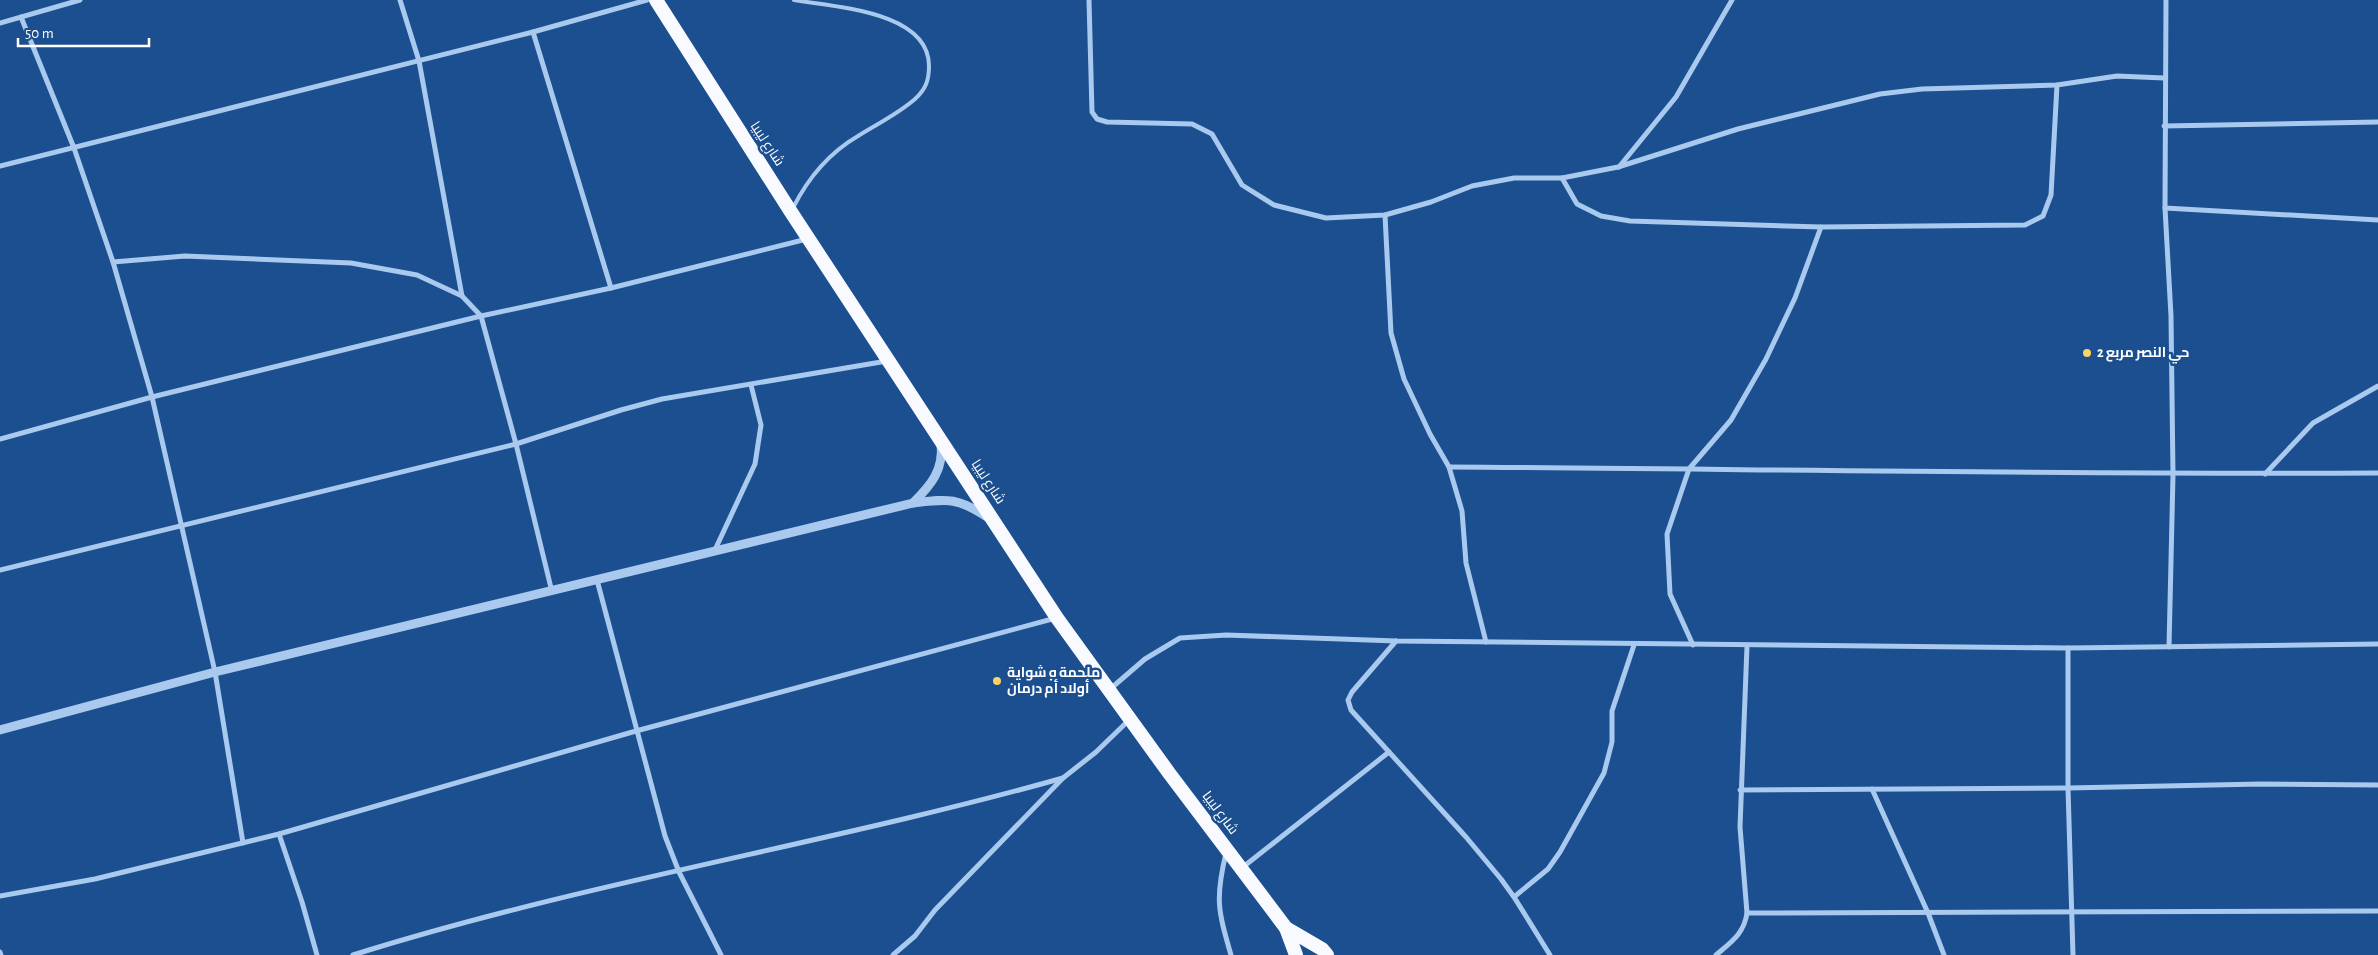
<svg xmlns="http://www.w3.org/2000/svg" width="2378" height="955" font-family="'Alegreya Sans',Cairo,sans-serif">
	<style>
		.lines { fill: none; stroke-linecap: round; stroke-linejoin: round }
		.service { stroke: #a9c9ee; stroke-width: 4 }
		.minor { stroke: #a9c9ee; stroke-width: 5 }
		.tertiary { stroke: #a9c9ee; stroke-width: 9 }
		.trunk { stroke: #f8faff; stroke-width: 14 }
		.poi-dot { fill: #ffd166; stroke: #1b4f8f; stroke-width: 2 }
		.labels { text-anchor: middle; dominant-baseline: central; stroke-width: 5; stroke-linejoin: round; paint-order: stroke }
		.street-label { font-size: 14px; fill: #fff; stroke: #1b4f8f }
		.poi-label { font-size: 14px; font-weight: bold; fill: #fff; stroke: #1b4f8f; text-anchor: start }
	</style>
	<rect width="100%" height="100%" fill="#1b4f8f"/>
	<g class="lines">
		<path class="service" d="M793,208C808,178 829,153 858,136C877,124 898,114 915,99C926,89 929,80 929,66C929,11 834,7 794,0"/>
		<g class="minor">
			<path d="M400,0L419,61L462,296"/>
			<path d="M1089,0L1092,112L1097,119L1107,122L1192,124L1212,134L1242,185L1274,205L1326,218L1385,215L1431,202L1472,186L1514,178H1562L1618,167L1738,129L1880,94L1922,89L2057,85L2117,76L2164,78"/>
			<path d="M2166,0L2165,208L2171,316L2173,475L2169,647"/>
			<path d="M21,17L74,148L113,262L152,397L215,672L243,843"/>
			<path d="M0,23L80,0"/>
			<path d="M533,32L611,288"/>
			<path d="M2164,126L2378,122"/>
			<path d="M0,166L533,32L647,0"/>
			<path d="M1619,167L1676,97L1732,0"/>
			<path d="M1562,178L1577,204L1601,216L1630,221L1821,227L2025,225L2043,216L2051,195L2057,85"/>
			<path d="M2165,208L2378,220"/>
			<path d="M1385,215L1391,333L1404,379L1430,434L1449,467L1462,511L1466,563L1486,642"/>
			<path d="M113,262L185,256L351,263L417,275L462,296L481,316L516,444L552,592"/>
			<path d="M0,439L152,397L481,316L611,288L807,239"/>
			<path d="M1449,467C1759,469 2068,475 2378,473"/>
			<path d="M2265,474L2313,423L2378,386"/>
			<path d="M714,552L755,464L761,425L751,385"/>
			<path d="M0,570L516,444L621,410L662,399L887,361"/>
			<path d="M597,580L665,836L679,872L721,955"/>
			<path d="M1396,641L1352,692L1348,700L1351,710L1466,837L1501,879L1514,897L1550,955"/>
			<path d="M1693,645L1670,594L1667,534L1689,469L1731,420L1766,359L1795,298L1821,227"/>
			<path d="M2068,648V788L2073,955"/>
			<path d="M1109,690L1145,659L1180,638L1226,635L1396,641L2068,648L2378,644"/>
			<path d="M1872,789L1928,913L1944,955"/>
			<path d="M1740,790L2068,788L2261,784L2378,785"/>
			<path d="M279,834L302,902L317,955"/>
			<path d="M1226,853C1215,899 1218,910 1231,955"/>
			<path d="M1243,867L1389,752"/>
			<path d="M0,896L95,879L279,834L636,731L1056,618"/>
			<path d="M1514,897L1548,869L1560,852L1604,773L1612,742V711L1634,645"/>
			<path d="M1747,913L2378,911"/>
			<path d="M0,952L1,955"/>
			<path d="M353,955C586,882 828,844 1063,778"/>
			<path d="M893,955L915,936L935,910L1063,778L1096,752L1128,721"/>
			<path d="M1716,955C1731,942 1744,934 1747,913L1740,827L1747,646"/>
		</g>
		<g class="tertiary">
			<path d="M913,503C931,485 944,470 941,443"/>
			<path d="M0,730L215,672L913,503C948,499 957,497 987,517"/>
		</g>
		<g class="trunk">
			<path d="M656,0L791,212L1057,618L1169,773L1286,928L1322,949L1327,955"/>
			<path d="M1286,928L1296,955"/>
		</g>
	</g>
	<g class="poi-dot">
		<circle cx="2087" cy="353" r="5"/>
		<circle cx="997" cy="681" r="5"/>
	</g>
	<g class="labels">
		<g class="street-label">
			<text transform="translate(767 144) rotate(57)">شارع ليبيا</text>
			<text transform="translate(988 482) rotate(57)">شارع ليبيا</text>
			<text transform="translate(1220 813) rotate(53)">شارع ليبيا</text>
		</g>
		<g class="poi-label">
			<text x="2097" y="353">حي النصر مربع 2</text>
			<text x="1007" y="673">ملحمة و شواية<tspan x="1007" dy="16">أولاد أم درمان</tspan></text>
		</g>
	</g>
	<path d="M18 38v8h131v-8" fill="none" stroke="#ffffff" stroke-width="2.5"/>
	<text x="25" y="38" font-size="15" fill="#ffffff" stroke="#1b4f8f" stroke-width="4" paint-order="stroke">50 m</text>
</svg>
